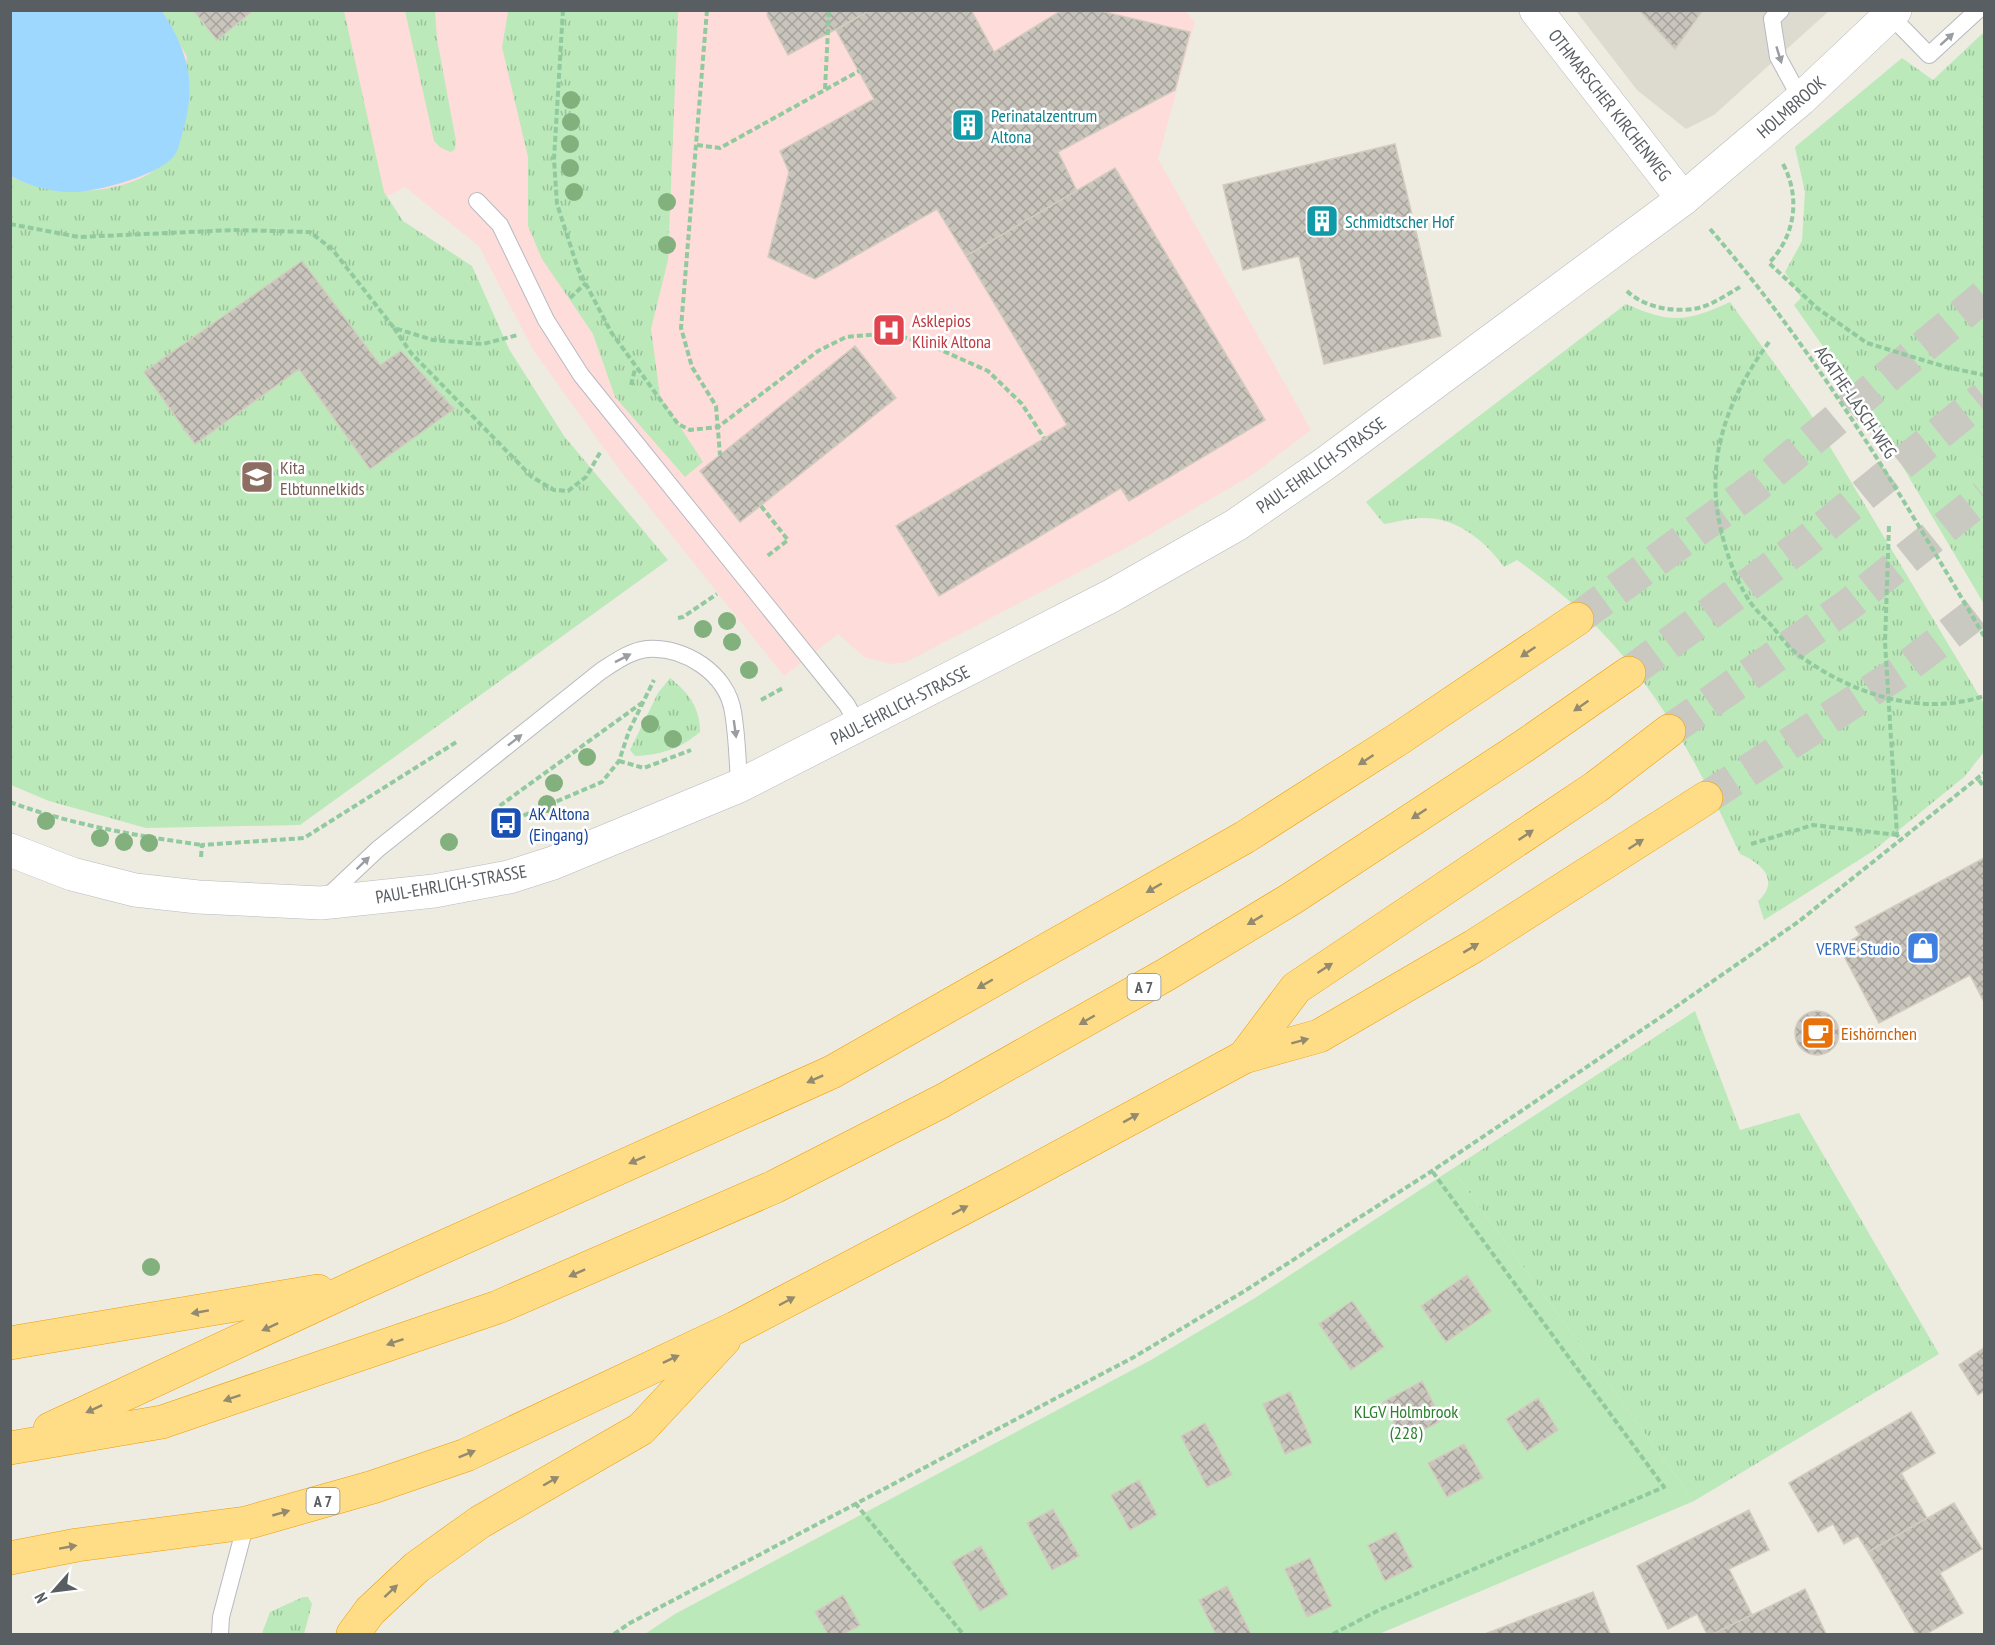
<svg xmlns="http://www.w3.org/2000/svg" width="1995" height="1645" font-family="'PT Sans Narrow',sans-serif">
	<style>
		.education { fill: #dddacf }
		.medical { fill: #fedcda }
		.grass { fill: url(#grass-tufts) }
		.garden { fill: #bbe9ba }
		.water { fill: #9fd8ff }
		.building { fill: url(#building-cross-hatch); stroke: #d3ccbe; stroke-width: 1.5 }
		.lines { fill: none; stroke-linecap: round; stroke-linejoin: round }
		.highway-tunnel { stroke: #c9c8c1; stroke-width: 33; stroke-dasharray: 33 16; stroke-linecap: butt }
		.lane-casing { stroke: #b6babf; stroke-width: 18 }
		.street-casing { stroke: #b6babf; stroke-width: 34 }
		.highway-casing { stroke: #ee9d00; stroke-width: 34 }
		.path { stroke: #92caa0; stroke-width: 4; stroke-dasharray: 6 3; stroke-linecap: butt }
		.lane { stroke: #fff; stroke-width: 16 }
		.street { stroke: #fff; stroke-width: 33 }
		.highway { stroke: #ffdd86; stroke-width: 33 }
		.tree { fill: #82b17d }
		.oneway { fill: #9b9ea1 }
		.oneway2 { fill: #938a6f }
		.labels { text-anchor: middle; dominant-baseline: central; stroke-width: 5; stroke-linejoin: round; paint-order: stroke }
		.shield { fill: #fff; stroke: #8b8e92; stroke-width: 1.5 }
		.shield-label { font-size: 16px; font-weight: bold; fill: #595e63 }
		.street-label { font-size: 18px; fill: #595e63; stroke: #fff }
		.culture-label { font-size: 18px; fill: #0d838f; stroke: #fff; text-anchor: start }
		.health-label { font-size: 18px; fill: #be3a42; stroke: #fff; text-anchor: start }
		.education-label { font-size: 18px; fill: #785e54; stroke: #fff; text-anchor: start }
		.transit-label { font-size: 18px; fill: #164399; stroke: #fff; text-anchor: start }
		.shop-label { font-size: 18px; fill: #366cbe; stroke: #fff; text-anchor: end }
		.food-label { font-size: 18px; fill: #c56008; stroke: #fff; text-anchor: start }
		.park-label { font-size: 18px; fill: #2a822c; stroke: #fff }
	</style>
	<defs>
		<pattern id="grass-tufts" width="24" height="20" patternUnits="userSpaceOnUse" patternTransform="scale(1.5)"><rect width="24" height="20" fill="#bbe9ba"/><path d="M3 7l-1-3M5 7V3M7 7l1-3M15 17l-1-3M17 17v-4M19 17l1-3" fill="none" stroke="#9bc09b"/></pattern>
		<pattern id="building-cross-hatch" width="8" height="8" patternUnits="userSpaceOnUse" patternTransform="scale(1.5)"><rect width="8" height="8" fill="#c9c5bd"/><path d="M0 0l8 8M0 8l8-8" fill="none" stroke="#a6a39d"/></pattern>
	</defs>
	<rect width="100%" height="100%" fill="#eeebe0"/>
	<path class="education" d="M1576,11H1829L1714,115L1686,129L1637,90Z"/>
	<path class="medical" d="M10,11H1185L1195,22L1158,159L1311,430L1252,475L1135,543L906,662L891,664L864,657L838,634L784,676L622,473L533,350L479,246L405,187L289,246L11,311Z"/>
	<g class="grass">
		<path d="M162,11H193L217,40L254,11H344L384,192L403,221L472,266L509,349L564,436L668,560L300,825L146,828L49,801L11,785L10,176C49,197 110,196 149,174C158,168 167,161 175,155L187,57Z"/>
		<path d="M405,11H435L437,39L456,141L455,149L451,152L441,148L434,141Z"/>
		<path d="M511,11H678L668,260L651,329L660,396L703,462L685,477L615,397L593,334L542,259L528,226V157L502,47L508,12Z"/>
		<path d="M1984,32V604L1878,425L1794,305L1801,298L1785,272L1802,241L1805,192L1795,147L1902,58L1933,80Z"/>
		<path d="M1730,302L1808,410L1984,704V752L1964,777L1873,851L1764,920L1758,901C1781,880 1761,863 1740,854C1682,730 1632,640 1517,560L1504,567C1485,541 1457,517 1422,518C1410,518 1397,522 1384,524L1366,502L1626,304C1671,324 1686,322 1730,302Z"/>
		<path d="M670,678C689,693 700,708 700,732C680,749 660,755 635,756L630,750L658,693Z"/>
		<path d="M1695,1011L1740,1130L1799,1113L1939,1354L1694,1501L1452,1169Z"/>
		<path d="M303,1597H308L312,1604L304,1634H262L270,1612Z"/>
	</g>
	<path class="garden" d="M1452,1169L1694,1501L1379,1634H645L675,1614L1151,1360L1255,1298Z"/>
	<path class="water" d="M11,10L162,11C188,51 197,84 183,131C181,138 179,147 176,153C165,174 99,191 76,192C54,193 29,186 11,176Z"/>
	<g class="building">
		<path d="M193,10H254L217,40Z"/>
		<path d="M768,10H867L868,12L788,55L767,15Z"/>
		<path d="M870,10H971L994,52L1062,10H1096L1190,32L1175,90L1058,152L1077,191L966,256L937,209L815,279L768,257L789,172L780,151L874,99L836,30Z"/>
		<path d="M1639,10H1703L1675,49Z"/>
		<path d="M1395,144L1441,336L1324,364L1299,256L1243,270L1223,185Z"/>
		<path d="M1115,168L1265,420L1129,501L1121,488L939,596L896,526L1067,425L966,256Z"/>
		<path d="M302,261L380,365L401,351L454,409L370,469L299,369L195,444L144,372Z"/>
		<path d="M855,346L896,398L740,522L700,471Z"/>
		<path d="M1984,858V1002L1970,975L1879,1023L1844,956L1855,950L1850,941L1860,935L1855,927Z"/>
		<circle cx="1817" cy="1033" r="22"/>
		<path d="M1467,1275L1491,1311L1446,1342L1421,1306Z"/>
		<path d="M1352,1301L1384,1347L1351,1370L1319,1324Z"/>
		<path d="M1984,1348V1391L1978,1395L1959,1365Z"/>
		<path d="M1422,1381L1442,1420L1404,1441L1383,1402Z"/>
		<path d="M1290,1392L1312,1443L1285,1454L1263,1404Z"/>
		<path d="M1538,1398L1558,1430L1527,1451L1506,1419Z"/>
		<path d="M1911,1412L1935,1453L1901,1473L1927,1518L1868,1552L1858,1536L1844,1544L1833,1524L1818,1532L1789,1483Z"/>
		<path d="M1205,1423L1232,1475L1207,1487L1181,1436Z"/>
		<path d="M1464,1444L1483,1478L1447,1497L1428,1463Z"/>
		<path d="M1139,1480L1157,1515L1130,1530L1111,1495Z"/>
		<path d="M1954,1503L1982,1549L1940,1573L1963,1613L1926,1634H1916L1868,1552Z"/>
		<path d="M1053,1509L1079,1556L1052,1570L1027,1523Z"/>
		<path d="M1749,1510L1769,1550L1729,1569L1752,1615L1713,1634H1707L1697,1614L1668,1629L1637,1566Z"/>
		<path d="M1396,1532L1413,1567L1385,1581L1368,1545Z"/>
		<path d="M981,1546L1008,1595L980,1611L952,1562Z"/>
		<path d="M1310,1558L1332,1606L1307,1617L1285,1569Z"/>
		<path d="M1227,1586L1251,1634H1216L1199,1600Z"/>
		<path d="M1805,1589L1826,1634H1713L1752,1615Z"/>
		<path d="M1593,1592L1610,1634H1485Z"/>
		<path d="M843,1595L860,1625L844,1634H828L815,1612Z"/>
	</g>
	<g class="lines">
		<g class="highway-tunnel">
			<path d="M1577,619L1754,488L1984,296"/>
			<path d="M1629,673L1803,544L1984,397"/>
			<path d="M1669,731L1847,606L1984,496"/>
			<path d="M1706,798L1901,671L1984,607"/>
		</g>
		<g class="lane-casing">
			<g id="lane">
				<path d="M1781,10L1772,19L1778,57L1801,99"/>
				<path d="M1890,15L1929,55L1978,10"/>
				<path d="M477,201L500,225L546,320L581,375L847,705L859,727"/>
				<path d="M326,898L378,849L601,671C615,662 630,651 647,649C684,646 727,673 733,712C737,736 738,761 739,786"/>
				<path d="M220,1634L221,1617L246,1523"/>
			</g>
		</g>
		<g class="street-casing">
			<g id="street">
				<path d="M1536,10L1683,199"/>
				<path d="M10,850L72,874L135,890L198,897L321,903L434,891L509,877L553,863L739,786L1111,596L1236,525L1323,465L1683,199L1801,99L1895,10"/>
			</g>
		</g>
		<g class="highway-casing">
			<g id="highway">
				<path d="M1244,1057L1296,988L1596,787L1669,731"/>
				<path d="M10,1343L318,1291"/>
				<path d="M50,1429L361,1284L832,1072L1245,837L1400,738L1577,619"/>
				<path d="M10,1448L162,1422L498,1307L774,1187L942,1101L1167,974L1291,899L1524,746L1629,673"/>
				<path d="M10,1558L77,1545L246,1523L373,1487L466,1455L735,1328L1015,1181L1244,1057L1319,1036L1474,946L1706,798"/>
				<path d="M353,1634L370,1611L417,1567L480,1522L641,1429L724,1340"/>
			</g>
		</g>
		<g class="path">
			<path d="M563,10L554,159L557,204L578,269L611,332L678,424L690,430L718,427L818,351L846,337L890,333L932,346L988,371L1022,404L1044,438"/>
			<path d="M707,10L681,328L692,367L716,406L720,455"/>
			<path d="M825,89L829,10"/>
			<path d="M697,145L720,148L859,71"/>
			<path d="M1783,164C1801,198 1795,236 1769,263L1817,308L1867,343L1946,367L1984,375"/>
			<path d="M10,224L79,237L234,230L310,232L332,249L394,328L433,340L483,344L518,335"/>
			<path d="M1710,229C1818,353 1901,495 1984,636"/>
			<path d="M1627,291C1644,308 1679,314 1702,307C1715,303 1728,294 1740,287"/>
			<path d="M570,298L586,283"/>
			<path d="M394,328L411,353L532,477L554,490L568,491L586,477L601,451"/>
			<path d="M1769,342C1733,391 1709,445 1717,508C1721,539 1733,576 1750,602C1756,611 1765,618 1772,626C1780,636 1789,649 1800,656C1853,694 1920,717 1984,696"/>
			<path d="M631,385L635,369"/>
			<path d="M761,506L788,540L766,557"/>
			<path d="M1889,526L1885,642L1897,835L1902,841"/>
			<path d="M678,618L683,617L717,594"/>
			<path d="M761,700L783,688"/>
			<path d="M643,702L498,807L506,823L602,782L619,761L629,731L654,680"/>
			<path d="M619,761L644,768L691,750"/>
			<path d="M1979,780L1984,787"/>
			<path d="M10,802C72,825 138,836 202,845"/>
			<path d="M1751,844L1813,825L1897,835"/>
			<path d="M201,857L202,845L304,838L458,741"/>
			<path d="M855,1503L963,1634"/>
			<path d="M614,1634L630,1623L1134,1357L1243,1292L1432,1171L1664,1015L1798,922L1984,773"/>
			<path d="M1333,1634L1379,1610L1664,1487L1432,1171"/>
		</g>
		<use href="#lane" class="lane"/>
		<use href="#street" class="street"/>
		<use href="#highway" class="highway"/>
	</g>
	<g class="tree">
		<circle cx="571" cy="100" r="9"/>
		<circle cx="571" cy="122" r="9"/>
		<circle cx="570" cy="144" r="9"/>
		<circle cx="570" cy="168" r="9"/>
		<circle cx="574" cy="192" r="9"/>
		<circle cx="667" cy="202" r="9"/>
		<circle cx="667" cy="245" r="9"/>
		<circle cx="727" cy="621" r="9"/>
		<circle cx="703" cy="629" r="9"/>
		<circle cx="732" cy="642" r="9"/>
		<circle cx="749" cy="670" r="9"/>
		<circle cx="650" cy="724" r="9"/>
		<circle cx="673" cy="739" r="9"/>
		<circle cx="587" cy="757" r="9"/>
		<circle cx="554" cy="783" r="9"/>
		<circle cx="547" cy="804" r="9"/>
		<circle cx="46" cy="821" r="9"/>
		<circle cx="100" cy="838" r="9"/>
		<circle cx="124" cy="842" r="9"/>
		<circle cx="449" cy="842" r="9"/>
		<circle cx="149" cy="843" r="9"/>
		<circle cx="151" cy="1267" r="9"/>
	</g>
	<defs><path id="oneway-solid" d="M-6-.8H1V-3.2L6.5 0L1 3.2V.8H-6Z" transform="scale(1.5)"/></defs>
	<g class="oneway">
		<use href="#oneway-solid" transform="translate(1947 39) rotate(-42)"/>
		<use href="#oneway-solid" transform="translate(1779 55) rotate(73)"/>
		<use href="#oneway-solid" transform="translate(623 658) rotate(-27)"/>
		<use href="#oneway-solid" transform="translate(735 729) rotate(82)"/>
		<use href="#oneway-solid" transform="translate(515 740) rotate(-38)"/>
		<use href="#oneway-solid" transform="translate(363 863) rotate(-44)"/>
	</g>
	<g class="oneway2">
		<use href="#oneway-solid" transform="translate(1528 652) rotate(146)"/>
		<use href="#oneway-solid" transform="translate(1581 706) rotate(145)"/>
		<use href="#oneway-solid" transform="translate(1366 760) rotate(147)"/>
		<use href="#oneway-solid" transform="translate(1419 814) rotate(147)"/>
		<use href="#oneway-solid" transform="translate(1526 835) rotate(-34)"/>
		<use href="#oneway-solid" transform="translate(1636 844) rotate(-33)"/>
		<use href="#oneway-solid" transform="translate(1154 888) rotate(150)"/>
		<use href="#oneway-solid" transform="translate(1255 920) rotate(149)"/>
		<use href="#oneway-solid" transform="translate(1471 948) rotate(-31)"/>
		<use href="#oneway-solid" transform="translate(1325 968) rotate(-33)"/>
		<use href="#oneway-solid" transform="translate(985 984) rotate(150)"/>
		<use href="#oneway-solid" transform="translate(1087 1020) rotate(150)"/>
		<use href="#oneway-solid" transform="translate(1300 1041) rotate(-15)"/>
		<use href="#oneway-solid" transform="translate(815 1079) rotate(156)"/>
		<use href="#oneway-solid" transform="translate(1131 1118) rotate(-29)"/>
		<use href="#oneway-solid" transform="translate(637 1160) rotate(156)"/>
		<use href="#oneway-solid" transform="translate(960 1210) rotate(-28)"/>
		<use href="#oneway-solid" transform="translate(577 1273) rotate(156)"/>
		<use href="#oneway-solid" transform="translate(787 1301) rotate(-28)"/>
		<use href="#oneway-solid" transform="translate(200 1312) rotate(170)"/>
		<use href="#oneway-solid" transform="translate(270 1327) rotate(155)"/>
		<use href="#oneway-solid" transform="translate(395 1342) rotate(161)"/>
		<use href="#oneway-solid" transform="translate(671 1359) rotate(-25)"/>
		<use href="#oneway-solid" transform="translate(232 1398) rotate(161)"/>
		<use href="#oneway-solid" transform="translate(94 1409) rotate(155)"/>
		<use href="#oneway-solid" transform="translate(467 1454) rotate(-22)"/>
		<use href="#oneway-solid" transform="translate(551 1481) rotate(-30)"/>
		<use href="#oneway-solid" transform="translate(281 1513) rotate(-16)"/>
		<use href="#oneway-solid" transform="translate(68 1547) rotate(-10)"/>
		<use href="#oneway-solid" transform="translate(391 1591) rotate(-43)"/>
	</g>
	<defs>
		<g id="building-square" transform="scale(1.725)"><rect x="-9" y="-9" width="18" height="18" rx="4" fill="#0f9aa8" stroke="#fff"/><path d="M-4-6H4V6H1V3H-1V6H-4ZM-2.5-4.3h1.7v1.8h-1.7ZM.8-4.3h1.7v1.8H.8ZM-2.5-1h1.7V.8h-1.7ZM.8-1h1.7V.8H.8Z" fill="#fff"/></g>
		<g id="hospital-square" transform="scale(1.725)"><rect x="-9" y="-9" width="18" height="18" rx="4" fill="#e0444e" stroke="#fff"/><path d="M-5-5h3v3.5h4V-5h3V5h-3V1.5h-4V5h-3Z" fill="#fff"/></g>
		<g id="school-square" transform="scale(1.725)"><rect x="-9" y="-9" width="18" height="18" rx="4" fill="#8d6e63" stroke="#fff"/><path d="M0-5L7-2L0 1L-7-2ZM-4 1L0 2.5L4 1V4Q0 6-4 4Z" fill="#fff"/></g>
		<g id="bus-square" transform="scale(1.725)"><rect x="-9" y="-9" width="18" height="18" rx="4" fill="#1a4fb4" stroke="#fff"/><path d="M-5-6H5V4H4V6H2V4H-2V6H-4V4H-5ZM-3.5-4V0h7V-4ZM-3.5 1.2v1.5H-2V1.2ZM2 1.2v1.5H3.5V1.2Z" fill="#fff"/></g>
		<g id="shop-square" transform="scale(1.725)"><rect x="-9" y="-9" width="18" height="18" rx="4" fill="#3f7fe0" stroke="#fff"/><path d="M-5-2.5h2.3a2.7 3.5 0 0 1 5.4 0H5L5.5 6h-11ZM-1.5-2.5h3a1.5 2.3 0 0 0-3 0Z" fill="#fff"/></g>
		<g id="cafe-square" transform="scale(1.725)"><rect x="-9" y="-9" width="18" height="18" rx="4" fill="#e8710a" stroke="#fff"/><path d="M-5.5-4.5H6V0H3Q3 3.5 0 3.5H-2.5Q-5.5 3.5-5.5 0ZM3-3.2v2h1.7v-2ZM-6 4.5H4V6H-6Z" fill="#fff"/></g>
	</defs>
	<g fill-rule="evenodd">
		<use href="#building-square" x="968" y="125"/>
		<use href="#building-square" x="1322" y="221"/>
		<use href="#hospital-square" x="889" y="330"/>
		<use href="#school-square" x="257" y="477"/>
		<use href="#bus-square" x="506" y="823"/>
		<use href="#shop-square" x="1923" y="948"/>
		<use href="#cafe-square" x="1818" y="1033"/>
	</g>
	<g class="labels">
		<g class="shield">
			<rect x="1127.5" y="974" width="33" height="26" rx="4.5"/>
			<rect x="306.5" y="1488" width="33" height="26" rx="4.5"/>
		</g>
		<g class="shield-label">
			<text x="1144" y="987">A 7</text>
			<text x="323" y="1501">A 7</text>
		</g>
		<g class="street-label">
			<text transform="translate(1610 105) rotate(52)">OTHMARSCHER KIRCHENWEG</text>
			<text transform="translate(1791 107) rotate(-41)">HOLMBROOK</text>
			<text transform="translate(1856 402) rotate(56)">AGATHE-LASCH-WEG</text>
			<text transform="translate(1321 465) rotate(-35)">PAUL-EHRLICH-STRASSE</text>
			<text transform="translate(900 705) rotate(-27)">PAUL-EHRLICH-STRASSE</text>
			<text transform="translate(451 884) rotate(-10)">PAUL-EHRLICH-STRASSE</text>
		</g>
		<g class="culture-label">
			<text x="991" y="115">Perinatalzentrum<tspan x="991" dy="21">Altona</tspan></text>
			<text x="1345" y="221">Schmidtscher Hof</text>
		</g>
		<g class="health-label">
			<text x="912" y="320">Asklepios<tspan x="912" dy="21">Klinik Altona</tspan></text>
		</g>
		<g class="education-label">
			<text x="280" y="467">Kita<tspan x="280" dy="21">Elbtunnelkids</tspan></text>
		</g>
		<g class="transit-label">
			<text x="529" y="813">AK Altona<tspan x="529" dy="21">(Eingang)</tspan></text>
		</g>
		<g class="shop-label">
			<text x="1900" y="948">VERVE Studio</text>
		</g>
		<g class="food-label">
			<text x="1841" y="1033">Eishörnchen</text>
		</g>
		<g class="park-label">
			<text x="1406" y="1411">KLGV Holmbrook<tspan x="1406" dy="21">(228)</tspan></text>
		</g>
	</g>
	<rect width="1995" height="1645" fill="none" stroke="#595e63" stroke-width="24"/>
	<g transform="translate(54 1591) rotate(242)" stroke="#ffffff" stroke-width="4.5" paint-order="stroke">
	<path d="M0-4.5L10 22L0 15L-10 22Z" fill="#595e63"/>
	<text y="-9" font-size="16" font-weight="bold" text-anchor="middle" fill="#595e63">N</text>
	</g>
</svg>
